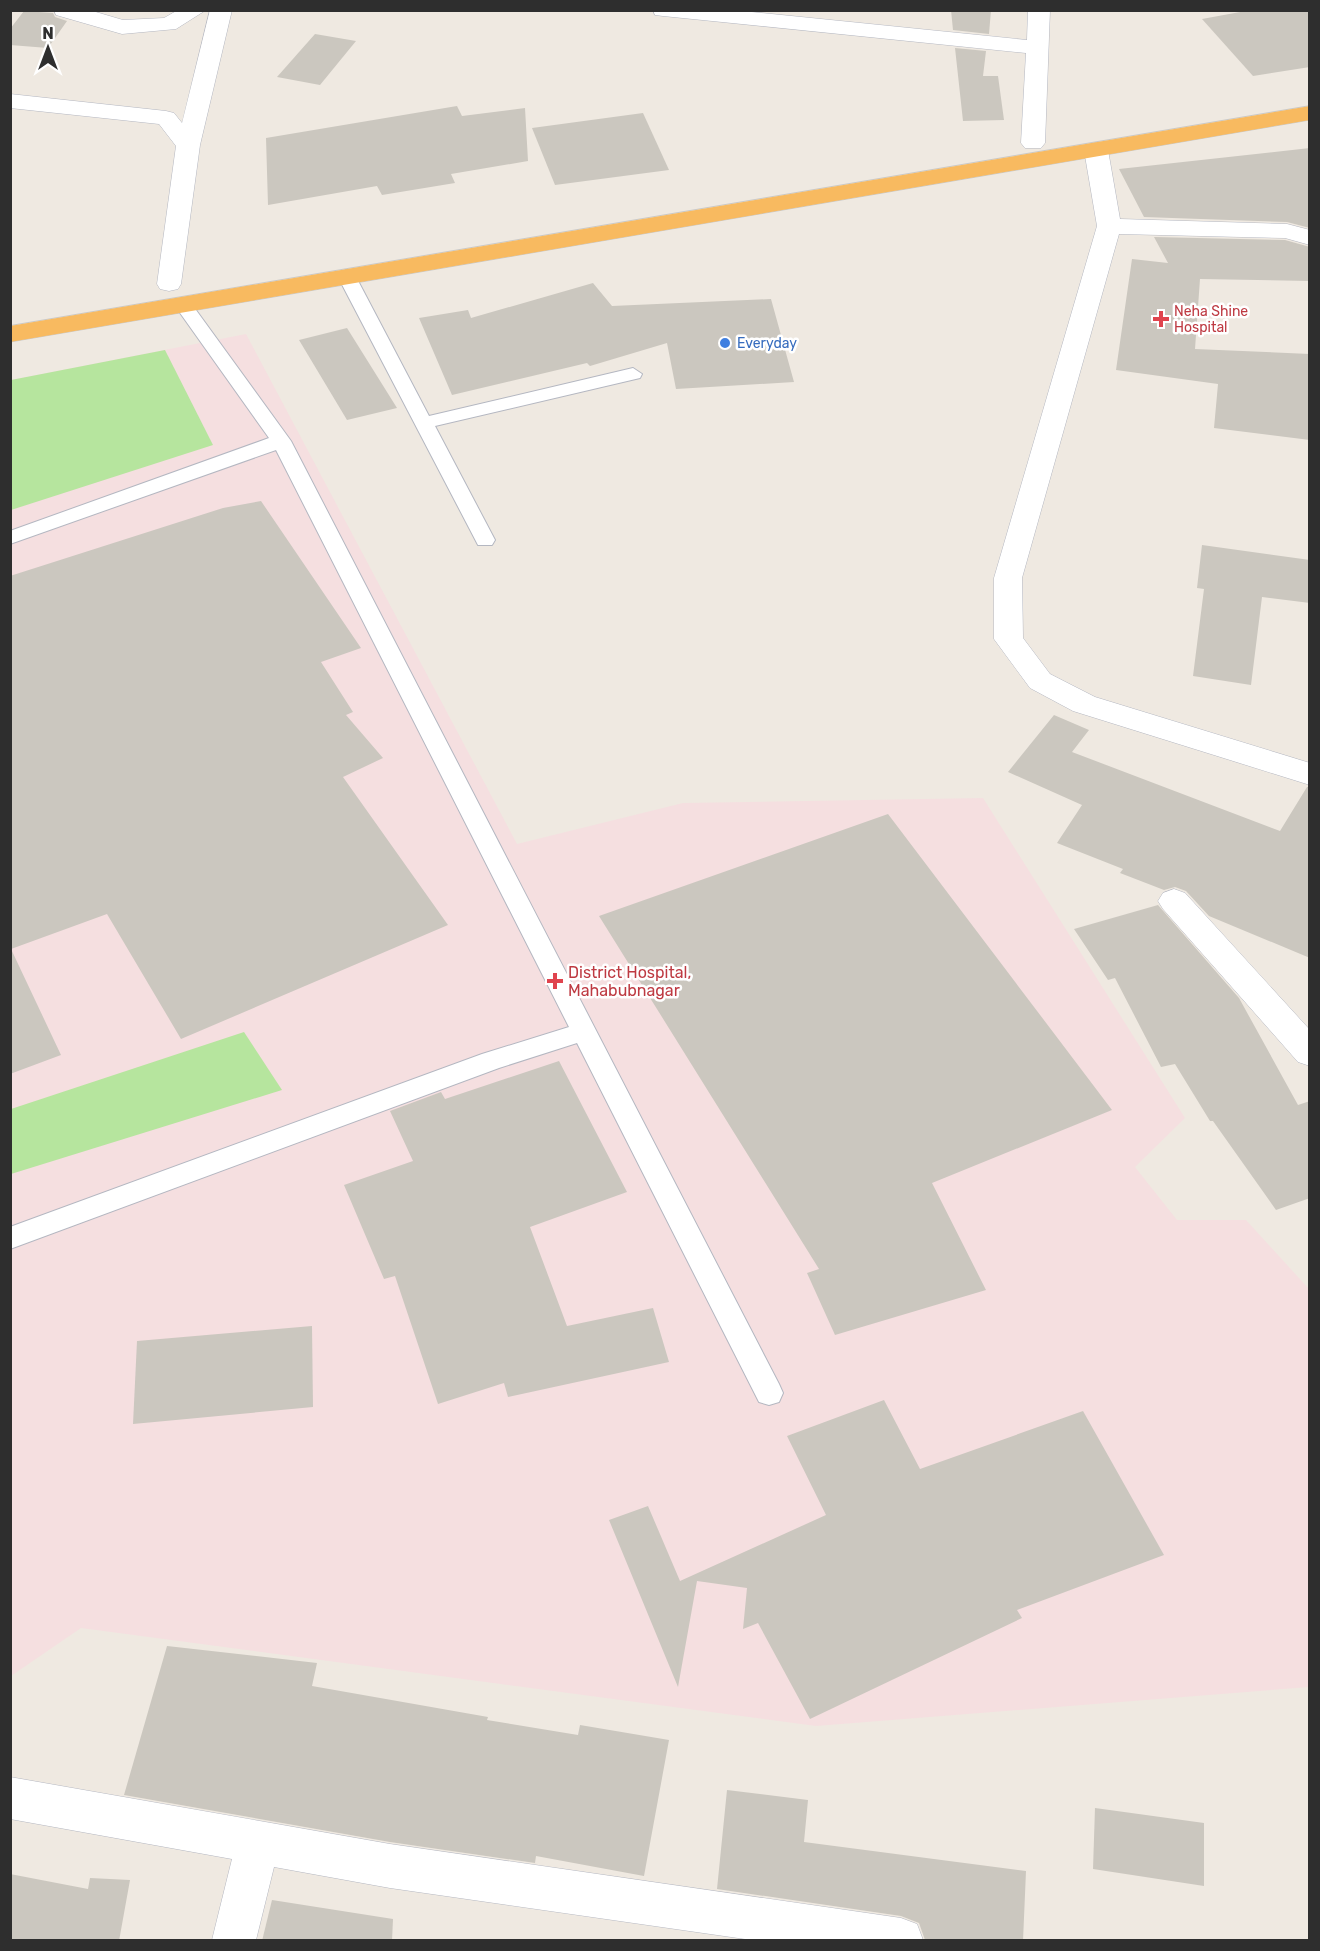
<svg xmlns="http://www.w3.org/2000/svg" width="1320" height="1951" font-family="Rubik,sans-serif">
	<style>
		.medical { fill: #f5dfe0 }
		.green { fill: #b6e59e }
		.building { fill: #cbc7bf }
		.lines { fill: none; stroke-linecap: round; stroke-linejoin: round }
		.service-casing { stroke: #b4b7c1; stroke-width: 2 }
		.minor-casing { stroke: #b4b7c1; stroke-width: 1 }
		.trunk-casing { stroke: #c9c9c9; stroke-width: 1 }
		.service { fill: #fff; fill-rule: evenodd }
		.minor { fill: #fff; fill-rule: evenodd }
		.trunk { fill: #f8ba60; fill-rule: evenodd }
		.health-dot { fill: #e0444e; stroke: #fff; stroke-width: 2 }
		.shop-dot { fill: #3f7fe0; stroke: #fff; stroke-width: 2 }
		.labels { text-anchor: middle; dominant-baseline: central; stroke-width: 5; stroke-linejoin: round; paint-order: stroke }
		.far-health-label { font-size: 14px; fill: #be3a42; stroke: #fff; text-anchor: start }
		.far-shop-label { font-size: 14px; fill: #366cbe; stroke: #fff; text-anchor: start }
		.health-label { font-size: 16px; fill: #be3a42; stroke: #fff; text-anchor: start }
	</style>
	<rect width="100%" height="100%" fill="#efe9e1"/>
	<path class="medical" d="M246,334L517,844L683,803L983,798L1185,1118L1135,1167L1177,1220H1246L1309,1289V1687L816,1726L81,1628L11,1676V380Z"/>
	<g class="green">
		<path d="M165,350L213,445L11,510V380Z"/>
		<path d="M244,1032L282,1090L11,1174V1109Z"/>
	</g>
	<g class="building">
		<path d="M951,10H991L989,34L953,30Z"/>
		<path d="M1251,10H1310V67L1253,76L1202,19Z"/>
		<path d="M24,11L53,13L55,17L67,21L48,48L10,45V29Z"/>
		<path d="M315,34L356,41L320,85L277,77Z"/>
		<path d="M955,48L986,51L983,76H998L1004,120L963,121Z"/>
		<path d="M457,106L462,116L525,108L528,161L451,174L455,183L382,195L377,186L268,205L266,138Z"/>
		<path d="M643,113L669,170L555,185L532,128Z"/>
		<path d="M1310,148V228L1287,222L1144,217L1119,169Z"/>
		<path d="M1154,237L1285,240L1310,247V281L1200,279L1195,349L1310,354V440L1214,428L1218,384L1116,370L1132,259L1168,263Z"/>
		<path d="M593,283L612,306L771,299L794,382L676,389L667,343L590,366L587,363L452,395L419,318L468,310L471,318Z"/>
		<path d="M347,328L397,408L347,420L299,340Z"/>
		<path d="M261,501L361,648L321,662L353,712L346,715L383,758L343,777L448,925L181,1039L107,914L11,949L61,1055L10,1074V576L223,508Z"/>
		<path d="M1202,545L1310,560V603L1262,597L1251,685L1193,676L1204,589L1197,588Z"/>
		<path d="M1054,715L1089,730L1072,752L1280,831L1307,787H1310V958L1209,916L1186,891L1175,887L1164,890L1120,873L1123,869L1057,843L1082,805L1008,772Z"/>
		<path d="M888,814L1112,1110L932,1183L986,1290L835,1335L807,1273L819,1269L599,916Z"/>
		<path d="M1158,905L1239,998L1298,1105L1310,1101V1198L1276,1210L1213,1121H1210L1175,1064L1161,1067L1115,978L1108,980L1074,929Z"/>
		<path d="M559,1061L627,1192L530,1227L567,1326L653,1308L669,1362L508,1397L504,1383L438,1404L395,1276L384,1279L344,1185L413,1161L390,1111L441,1092L445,1099Z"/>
		<path d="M312,1326L313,1407L133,1424L137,1341Z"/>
		<path d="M884,1400L920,1469L1083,1411L1164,1555L1017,1610L1022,1618L810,1719L758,1623L743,1629L747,1588L697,1581L678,1687L609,1520L648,1506L680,1581L826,1515L787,1436Z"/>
		<path d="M167,1646L317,1663L312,1686L488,1717L487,1720L578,1735L580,1725L669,1740L644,1876L536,1856L535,1863L390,1842L124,1795Z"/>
		<path d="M727,1790L808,1800L804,1842L1026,1871L1023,1941L925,1940L919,1923L901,1916L717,1889Z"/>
		<path d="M1095,1808L1204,1823V1886L1093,1869Z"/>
		<path d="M10,1874L88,1889L90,1878L130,1880L119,1941H10Z"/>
		<path d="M272,1900L393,1919L392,1941H262Z"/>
	</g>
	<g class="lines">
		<g class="service-casing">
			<g id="service">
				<path d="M346,270L355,275L429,416L633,368L642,374L640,378L435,426L495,540L492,545H478L337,275Z"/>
				<path d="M182,298L188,299L291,441L779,1384L783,1393L779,1402L769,1405L759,1402L577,1043L499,1068L10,1249V1227L482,1054L569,1027L276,450L10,544V531L269,438L173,303Z"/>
			</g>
		</g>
		<g class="minor-casing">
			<g id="minor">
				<path d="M54,10H89L123,20L164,18L178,10H206L176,29L122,34L56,15Z"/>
				<path d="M210,10H232L200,145L181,284L178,289L169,291L160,289L157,284L176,146L159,124L10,108V94L166,111L174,113L182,123Z"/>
				<path d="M653,10H732L1027,40L1028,10H1050L1045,143L1041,148H1025L1021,143L1026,53L663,16L655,15Z"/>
				<path d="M1096,143L1104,145L1108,150L1120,219L1287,224L1310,230V245L1285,238L1119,234L1022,578L1023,638L1050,674L1095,697L1310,763V785L1073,711L1030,688L994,639V578L1097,226L1084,150L1088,145Z"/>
				<path d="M1174,889L1185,893L1310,1030V1066L1298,1062L1163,909L1158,901L1163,893Z"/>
				<path d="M10,1777L390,1844L901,1918L917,1924L923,1940H752L390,1888L274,1867L256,1940H212L232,1859L10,1819Z"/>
			</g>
		</g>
		<g class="trunk-casing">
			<path id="trunk" d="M1310,106V120L10,342V326Z"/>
		</g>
		<use href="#service" class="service"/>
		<use href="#minor" class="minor"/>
		<use href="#trunk" class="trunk"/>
	</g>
	<g class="health-dot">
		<path d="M1158 310h6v6h6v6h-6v6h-6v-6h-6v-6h6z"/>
		<path d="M552 972h6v6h6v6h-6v6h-6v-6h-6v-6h6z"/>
	</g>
	<circle class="shop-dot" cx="725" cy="343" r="6"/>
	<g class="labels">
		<g class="far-health-label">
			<text x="1174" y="311">Neha Shine<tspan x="1174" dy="16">Hospital</tspan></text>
		</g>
		<g class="far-shop-label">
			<text x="737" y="343">Everyday</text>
		</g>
		<g class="health-label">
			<text x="568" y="972">District Hospital,<tspan x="568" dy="18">Mahabubnagar</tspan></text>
		</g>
	</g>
	<rect width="1320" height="1951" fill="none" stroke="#2e2e2e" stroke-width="24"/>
	<g transform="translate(48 48)" stroke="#ffffff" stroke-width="4.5" paint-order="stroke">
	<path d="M0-4.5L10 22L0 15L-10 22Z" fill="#2e2e2e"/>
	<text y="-9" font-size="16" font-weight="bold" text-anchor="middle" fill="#2e2e2e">N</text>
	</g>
</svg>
